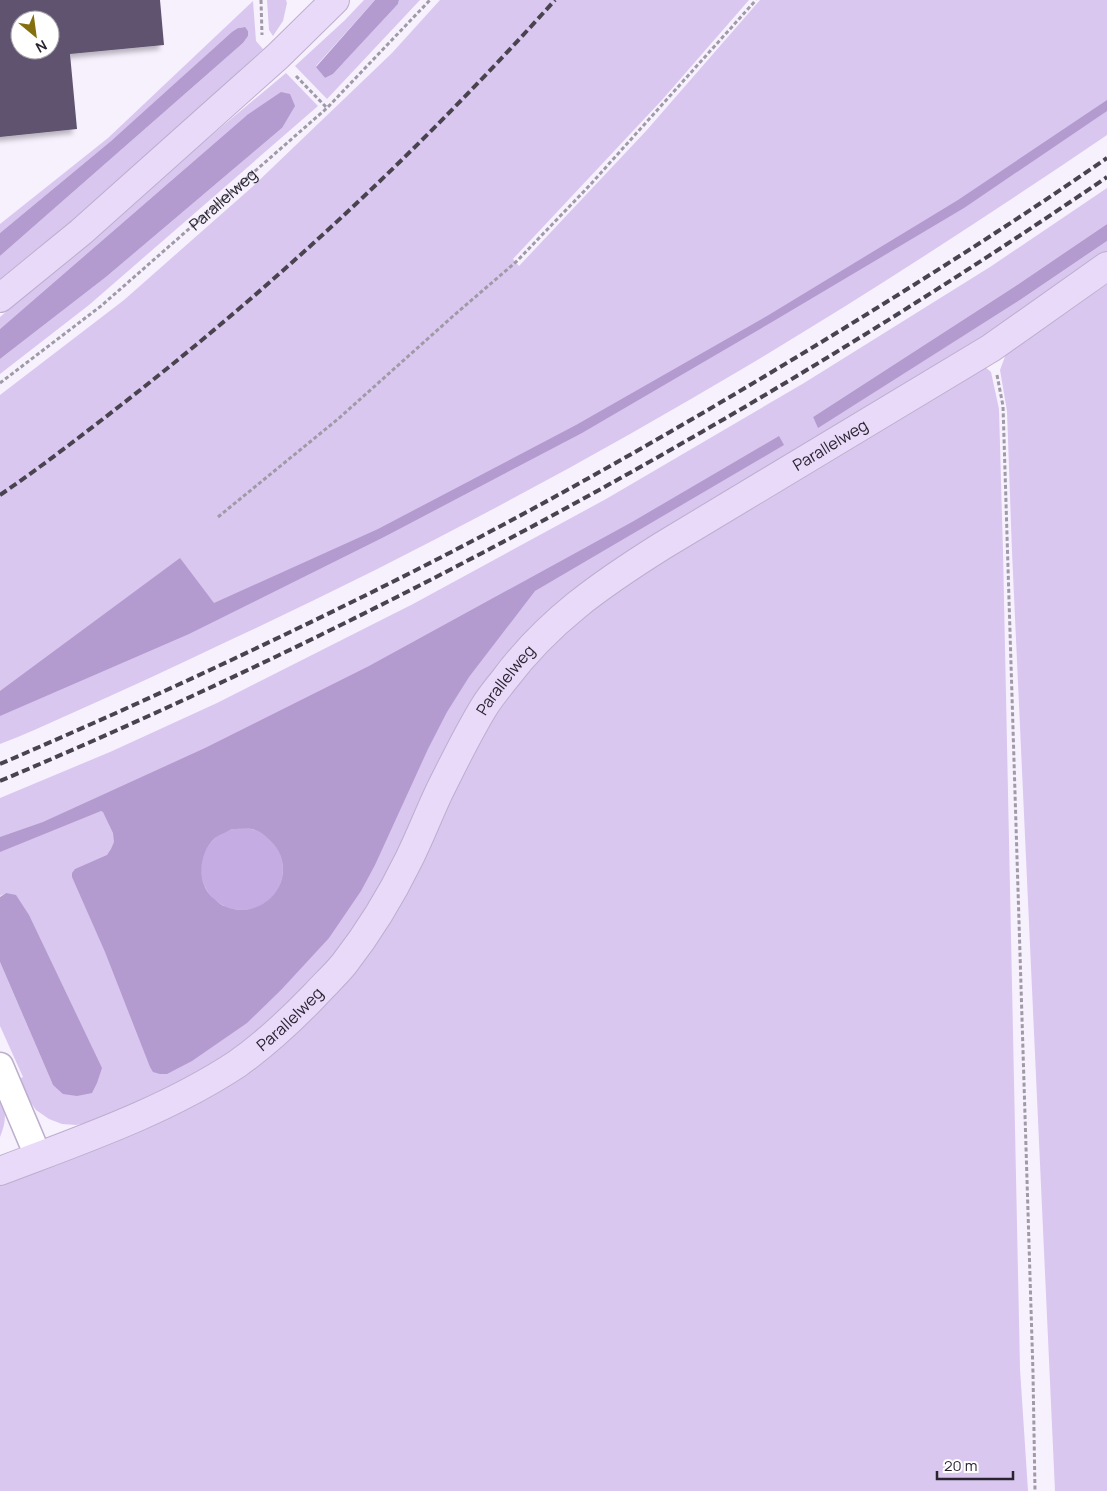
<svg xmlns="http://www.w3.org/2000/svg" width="1107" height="1491" font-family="Manrope,sans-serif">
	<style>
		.green { fill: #d9c7ef }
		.forest { fill: #c5ace2 }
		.water { fill: #b39bcf; fill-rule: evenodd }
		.building { fill: #605370; fill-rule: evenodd; filter: url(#shadow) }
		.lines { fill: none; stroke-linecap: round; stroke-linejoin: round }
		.street-casing { stroke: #bdaece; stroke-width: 29 }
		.secondary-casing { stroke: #bdaece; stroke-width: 30 }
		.path { stroke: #a09aa7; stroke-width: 3; stroke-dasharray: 4 2.5; stroke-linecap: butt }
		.street { stroke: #fff; stroke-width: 26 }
		.secondary { stroke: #eadaf9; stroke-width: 28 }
		.rail { stroke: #494350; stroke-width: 4; stroke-dasharray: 8 4; stroke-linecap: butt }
		.labels { text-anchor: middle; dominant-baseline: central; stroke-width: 5; stroke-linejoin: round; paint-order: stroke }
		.street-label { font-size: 16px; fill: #2a2431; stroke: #fff }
	</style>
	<defs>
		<filter id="shadow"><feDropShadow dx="-4.5" dy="4.5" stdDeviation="2.5" flood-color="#0004"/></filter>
	</defs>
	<rect width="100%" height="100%" fill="#f7f1fe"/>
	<g class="green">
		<path d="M267,0H286L287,3L283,21L273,36L269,30Z"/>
		<path d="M364,0H375L316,66L325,78L333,74L398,4L399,0H420L327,99L295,66L345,20Z"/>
		<path d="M440,0H749L662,100L513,259L519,266L646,131L760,0H1107V135C989,215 871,292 749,365C579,466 405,559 226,642C174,667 122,691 70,714C47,724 24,735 0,744V395L124,300L251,188L392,53Z"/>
		<path d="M253,1L256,41L263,49L107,192L0,279V256L243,43L248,36V31L244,27L238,28L111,141L0,233V224L108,138Z"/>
		<path d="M286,73L318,106L89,305L0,374V359L106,277L282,128L247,115L0,329V317L195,149Z"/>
		<path d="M1107,188V224L1014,287L813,417L818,427L1020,300L1107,241V255L1017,316L754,474L756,478L580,586L396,857L362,918L324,969L283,1011L240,1046L203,1070L167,1090L96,1121L76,1125L62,1124L49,1119L36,1110L27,1097L18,1080L23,1077L0,1026V962L53,1085L6,893L0,896V798L110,752L217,703L413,604L606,499L804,383L990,267Z"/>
		<path d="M1107,284V1491H1055L1012,552L1007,411L1000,370L1007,351Z"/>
		<path d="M984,366L991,372L999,409L1003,552L1020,1369L1028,1491H0V1181L279,1047L325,1004L357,968L467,762L498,711L515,684L560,635L633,578Z"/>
		<path d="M0,1094C6,1111 7,1120 0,1137Z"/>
	</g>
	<circle class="forest" cx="242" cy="869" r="41"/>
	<g class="water">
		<path d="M375,0H399L398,4L333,74L325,78L316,67Z"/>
		<path d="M245,27L248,31V36L243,43L0,256V233L111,141L232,32L238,28Z"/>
		<path d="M281,92L290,94L295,106L282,128L106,277L0,359V329L247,115Z"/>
		<path d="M1107,100V111L964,208L772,322L582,433L384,537L189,634L0,716V691L180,558L214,603L378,529L576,425L767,316L958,200Z"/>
		<path d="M1107,224V241L1020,300L818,428L813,417L1014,287Z"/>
		<path d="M779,436L784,445L535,591L469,677L447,712L428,749L375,865L361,891L329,938L281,990L247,1023L192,1061L167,1074H160L153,1072L150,1067L105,952L72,877V873L75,869L107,855L111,849L114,842L113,833L103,812L101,811L0,852V837L43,822L205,748L369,666L632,522ZM232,829C238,829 246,828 252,829C261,831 270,839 276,847C299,881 262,923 224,906C220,905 216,900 212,897C196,882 199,852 215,838C220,834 227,832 232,829Z"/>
		<path d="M6,893L16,895L29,915L102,1068L97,1083L92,1093L77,1096L63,1094L53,1085L0,962V897Z"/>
	</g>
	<path class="building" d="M0,0H160L164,45L70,54L77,129L0,137ZM20,20H50V50H20Z"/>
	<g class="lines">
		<g class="street-casing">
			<path id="street" d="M0,1066L38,1156"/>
		</g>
		<g class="secondary-casing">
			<g id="secondary">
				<path d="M0,298L81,232L278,56L335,0"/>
				<path id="s2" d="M0,1171C81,1140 164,1112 237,1064C265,1044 291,1020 315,995C324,985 335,975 344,964C369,932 391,896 409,859C420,837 429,813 440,790C454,762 468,733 484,707C490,697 497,689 504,680C548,621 600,585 662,546L991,348L1107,266"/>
			</g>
		</g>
		<g class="path">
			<path d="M261,0L262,35"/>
			<path d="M296,76L327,108"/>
			<path d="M997,375L1003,406L1033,1373L1035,1491"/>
			<path id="s1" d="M0,383L101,306L327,108L430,0"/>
			<path d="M218,517L338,419L452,317L517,261L590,185L756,0"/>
		</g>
		<use href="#street" class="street"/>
		<use href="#secondary" class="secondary"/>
		<g class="rail">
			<path d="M0,495C41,467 81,436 121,405C278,283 423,147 555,0"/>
			<path d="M0,764C144,702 286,636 426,565C569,492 709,411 846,327C934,273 1022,217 1107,158"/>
			<path d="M0,781C388,617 759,415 1107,177"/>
		</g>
	</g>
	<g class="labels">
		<g class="street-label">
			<text stroke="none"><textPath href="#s1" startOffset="289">Parallelweg</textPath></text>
			<text stroke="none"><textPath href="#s2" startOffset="1139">Parallelweg</textPath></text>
			<text stroke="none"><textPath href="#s2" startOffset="735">Parallelweg</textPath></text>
			<text stroke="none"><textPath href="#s2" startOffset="330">Parallelweg</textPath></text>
		</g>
	</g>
	<g transform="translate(35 35) rotate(151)"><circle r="24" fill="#ffffff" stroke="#aaa7ad"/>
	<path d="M0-4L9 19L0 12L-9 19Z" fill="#84700f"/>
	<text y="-8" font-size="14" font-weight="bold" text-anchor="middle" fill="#2a2431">N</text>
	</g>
	<path d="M937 1471v8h76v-8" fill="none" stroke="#2a2431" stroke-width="2.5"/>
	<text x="944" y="1471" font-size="15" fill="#2a2431" stroke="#ffffff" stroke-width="4" paint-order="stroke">20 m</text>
</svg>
